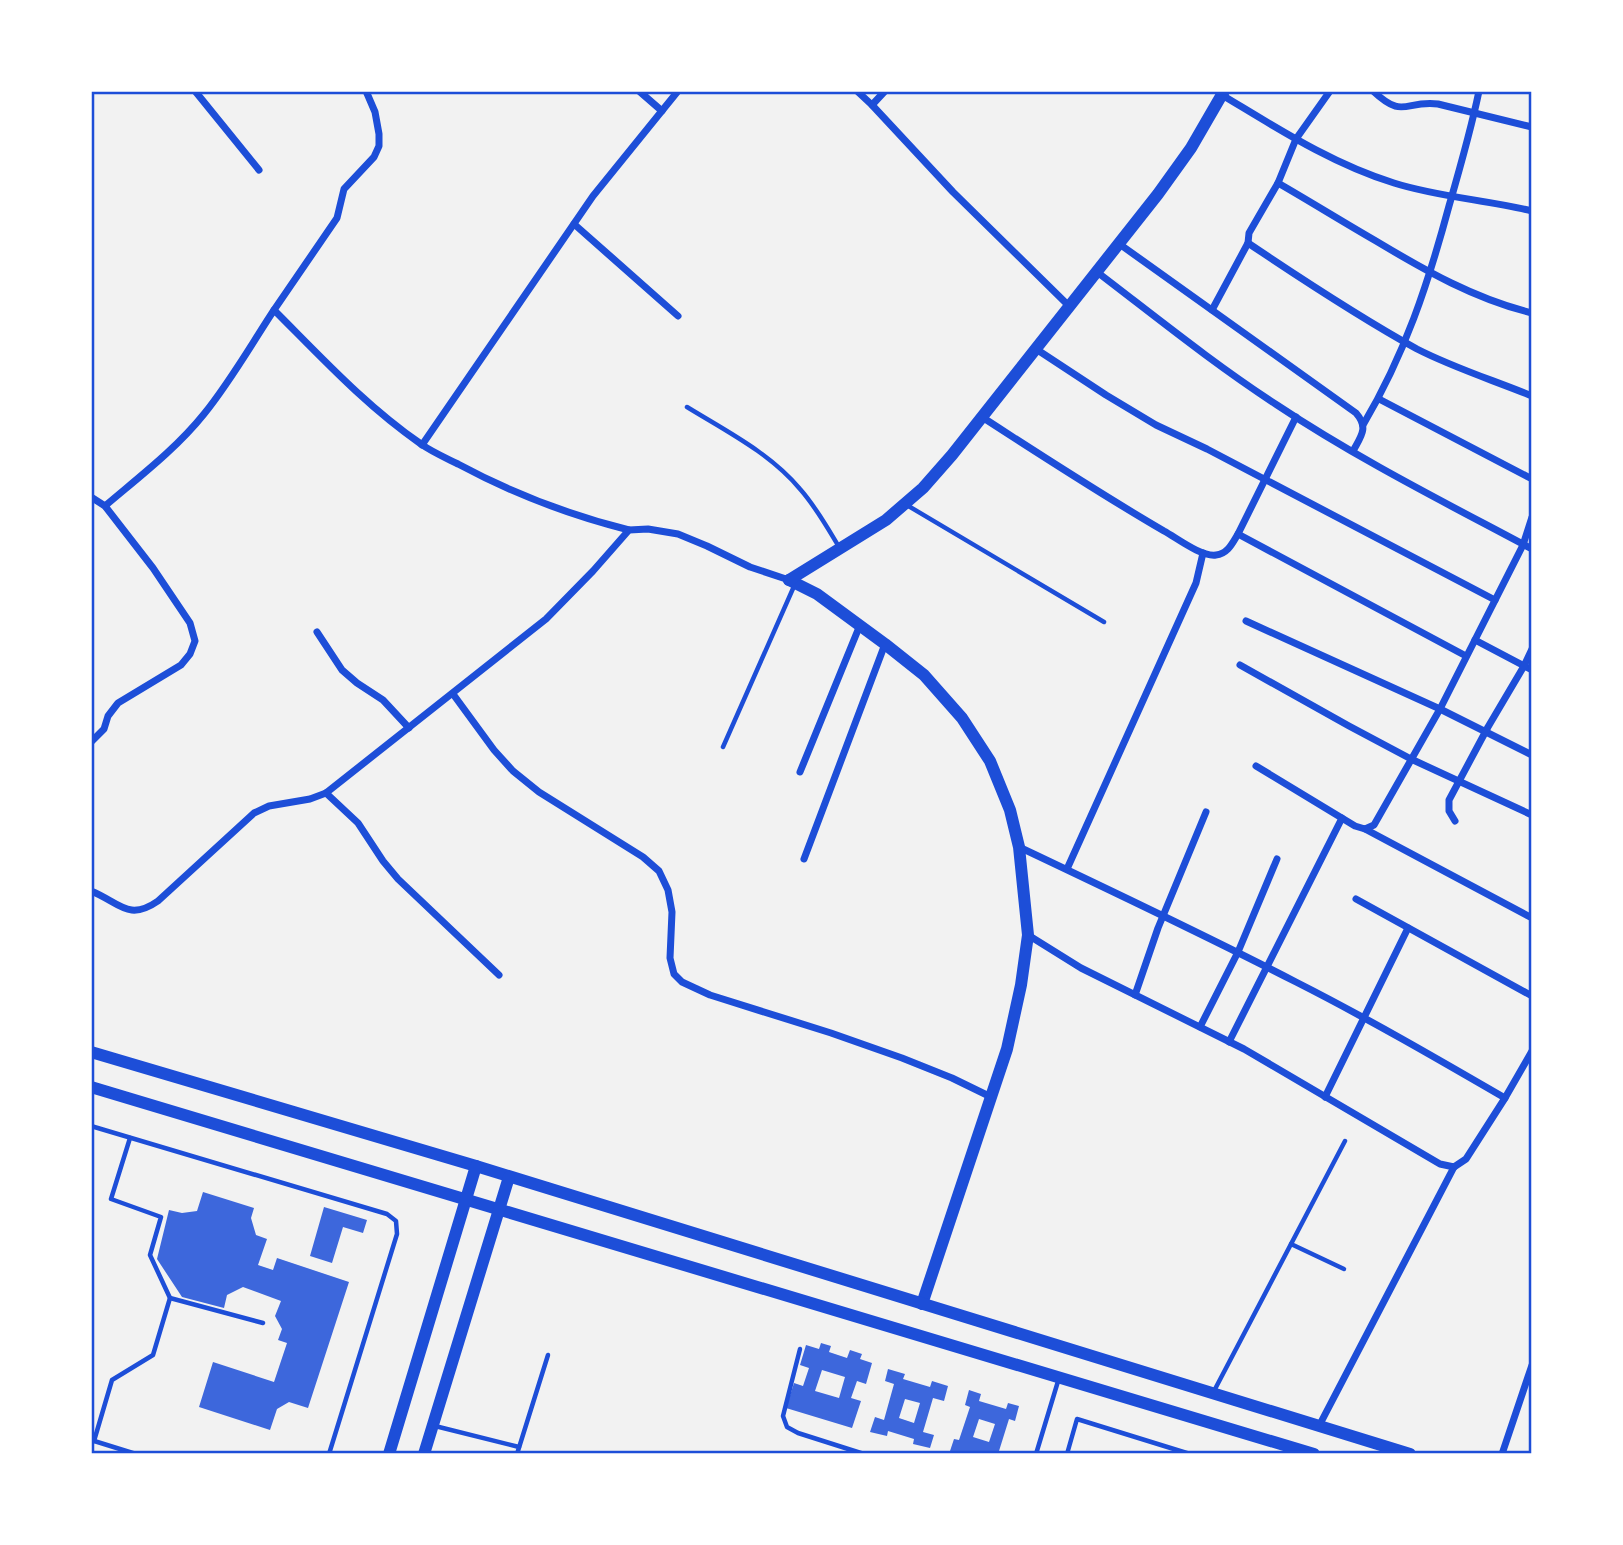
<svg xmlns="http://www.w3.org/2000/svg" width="1623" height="1545" font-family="Roboto,sans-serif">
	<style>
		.building { fill: #3d67dc; fill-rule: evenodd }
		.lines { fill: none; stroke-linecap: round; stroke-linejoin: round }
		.service { stroke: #1d4ed8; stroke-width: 4.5 }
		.minor { stroke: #1d4ed8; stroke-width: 7 }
		.tertiary { stroke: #1d4ed8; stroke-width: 12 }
		.neatline { fill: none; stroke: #1d4ed8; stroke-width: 2.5 }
	</style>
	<rect width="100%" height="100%" fill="#f2f2f2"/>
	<g class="building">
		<path d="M203,1192L254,1208L251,1218L256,1235L267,1239L258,1265L273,1270L277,1258L349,1282L308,1408L289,1402L277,1409L270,1430L199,1407L213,1362L274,1382L287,1343L278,1340L282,1329L275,1316L281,1301L243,1287L227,1295L224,1308L182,1297L157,1259L169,1210L182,1213L197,1211Z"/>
		<path d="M324,1207L367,1220L363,1233L343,1227L332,1263L310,1256Z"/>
		<path d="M821,1343L831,1346L829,1352L847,1358L850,1350L862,1354L860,1359L872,1363L866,1384L857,1381L851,1398L861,1401L852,1428L786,1408L794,1383L803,1386L809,1368L800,1365L806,1345L819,1349ZM822,1370L845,1377L839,1398L815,1391Z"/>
		<path d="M888,1369L905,1374L903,1379L930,1387L932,1381L948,1386L944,1401L933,1398L923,1432L934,1435L930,1448L913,1444L914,1439L888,1431L887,1436L870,1432L875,1417L884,1420L894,1384L885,1381ZM905,1399L920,1403L914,1423L899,1418Z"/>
		<path d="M969,1390L981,1394L979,1401L1006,1409L1008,1403L1019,1406L1015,1421L1009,1419L999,1451L1006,1454H971L965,1452L964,1454H949L954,1439L959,1440L970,1407L965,1405ZM979,1419L995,1424L989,1442L973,1437Z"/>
	</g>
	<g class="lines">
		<g class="service">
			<path d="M687,407C726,431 770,453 800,489C816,507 827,527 839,547"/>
			<path d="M905,504L1104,622"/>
			<path d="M723,747L795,584"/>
			<path d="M91,1126L387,1214L396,1221L397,1234L329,1454"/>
			<path d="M1291,1244L1344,1269"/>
			<path d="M170,1298L263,1323"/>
			<path d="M800,1349L783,1416L787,1427L798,1433L864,1454"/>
			<path d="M1214,1391L1345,1141"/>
			<path d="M435,1426L519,1447"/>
			<path d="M91,1440L136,1454"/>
			<path d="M94,1441L112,1380L153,1355L170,1298L150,1255L161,1217L111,1199L130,1138"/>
			<path d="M517,1454L548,1355"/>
			<path d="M1036,1454L1059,1378"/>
			<path d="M1067,1454L1077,1419L1190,1454"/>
		</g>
		<g class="minor">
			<path d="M195,91L259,170"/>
			<path d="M639,91L662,111"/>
			<path d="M857,91L872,105L953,192L1069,306"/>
			<path d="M1373,91C1404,120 1404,100 1438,104L1532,127"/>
			<path d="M1222,95C1277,128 1332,164 1394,183C1438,197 1487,200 1532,211"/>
			<path d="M872,105L885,91"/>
			<path d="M1278,183C1311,202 1343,222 1376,241C1426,271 1475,299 1532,313"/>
			<path d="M574,224L678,316"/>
			<path d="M1118,243L1356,413C1369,428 1361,436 1353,451"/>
			<path d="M1248,243C1303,280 1359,317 1417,349C1454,368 1493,380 1532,396"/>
			<path d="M1097,272C1156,317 1214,364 1277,405C1358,459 1446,503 1532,549"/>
			<path d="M274,310L337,218L344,189L374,157L379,146V134L375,112L366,91"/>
			<path d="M1212,310L1248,243L1249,233L1278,183L1296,139L1330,91"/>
			<path d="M1036,349L1106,395L1156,425L1207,449L1495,600"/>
			<path d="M1379,399L1532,479"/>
			<path d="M982,417C1042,456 1102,495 1164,531C1177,538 1201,557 1216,555C1228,554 1233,542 1238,534L1296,417"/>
			<path d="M1363,425C1405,354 1428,284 1449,206C1460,168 1471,130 1479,91"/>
			<path d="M422,445L593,196L678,91"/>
			<path d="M91,497L105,506L153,568L190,623L195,641L190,654L181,665L118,703L108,716L104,729L91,742"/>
			<path d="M105,506C139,477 176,449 204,414C230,382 251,345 274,310C321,357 366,406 421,444C432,452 446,458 458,464C512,493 569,515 629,530"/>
			<path d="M1238,534L1466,656"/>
			<path d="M1246,621L1440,709L1532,755"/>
			<path d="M317,632L342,670L357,683L383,700L409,728"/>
			<path d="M1475,640L1532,670"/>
			<path d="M1240,665L1349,726L1411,759L1532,815"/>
			<path d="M453,694L494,750L513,771L539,792L643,857L659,871L668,890L672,912L670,958L674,974L682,982L710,995L831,1033L902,1058L952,1078L991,1097"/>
			<path d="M1256,766L1355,826L1365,829L1374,825L1440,709L1523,545L1532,517"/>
			<path d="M800,772L860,625"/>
			<path d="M326,793L358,823L383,861L398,879L499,975"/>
			<path d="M1455,821L1449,811V800L1488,727L1524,666L1532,649"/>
			<path d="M1365,829L1532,918"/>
			<path d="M1019,847C1112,891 1205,935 1296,982C1367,1018 1436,1058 1505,1098"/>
			<path d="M804,859L885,644"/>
			<path d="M1067,869L1196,583L1203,553"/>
			<path d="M91,891C119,902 128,922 158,901L254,813L269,806L310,799L326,793L546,619L593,571L629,530L648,529L678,534L707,546L750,567L789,580"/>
			<path d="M1356,899L1532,996"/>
			<path d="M1028,935L1081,968L1244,1049L1440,1164L1454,1167"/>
			<path d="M1135,995L1158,928L1206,812"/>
			<path d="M1200,1027L1238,952L1277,859"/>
			<path d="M1229,1042L1342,818"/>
			<path d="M1325,1097L1408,928"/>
			<path d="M1319,1426L1454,1167L1466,1159L1505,1098L1532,1051"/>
			<path d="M1502,1454L1532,1365"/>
		</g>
		<g class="tertiary">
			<path d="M789,580L817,594L885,644L924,675L962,718L990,761L1010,810L1019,847L1028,935L1021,985L1007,1049L922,1304"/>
			<path d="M789,580L886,520L923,488L952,455L1158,194L1191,148L1224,91"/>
			<path d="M91,1052L476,1166L1410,1454"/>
			<path d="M91,1087L1314,1454"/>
			<path d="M389,1454L476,1166"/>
			<path d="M424,1454L509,1177"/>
		</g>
	</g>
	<rect width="1623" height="1545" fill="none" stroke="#ffffff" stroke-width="186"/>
	<rect x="93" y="93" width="1437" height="1359" class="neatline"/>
</svg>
